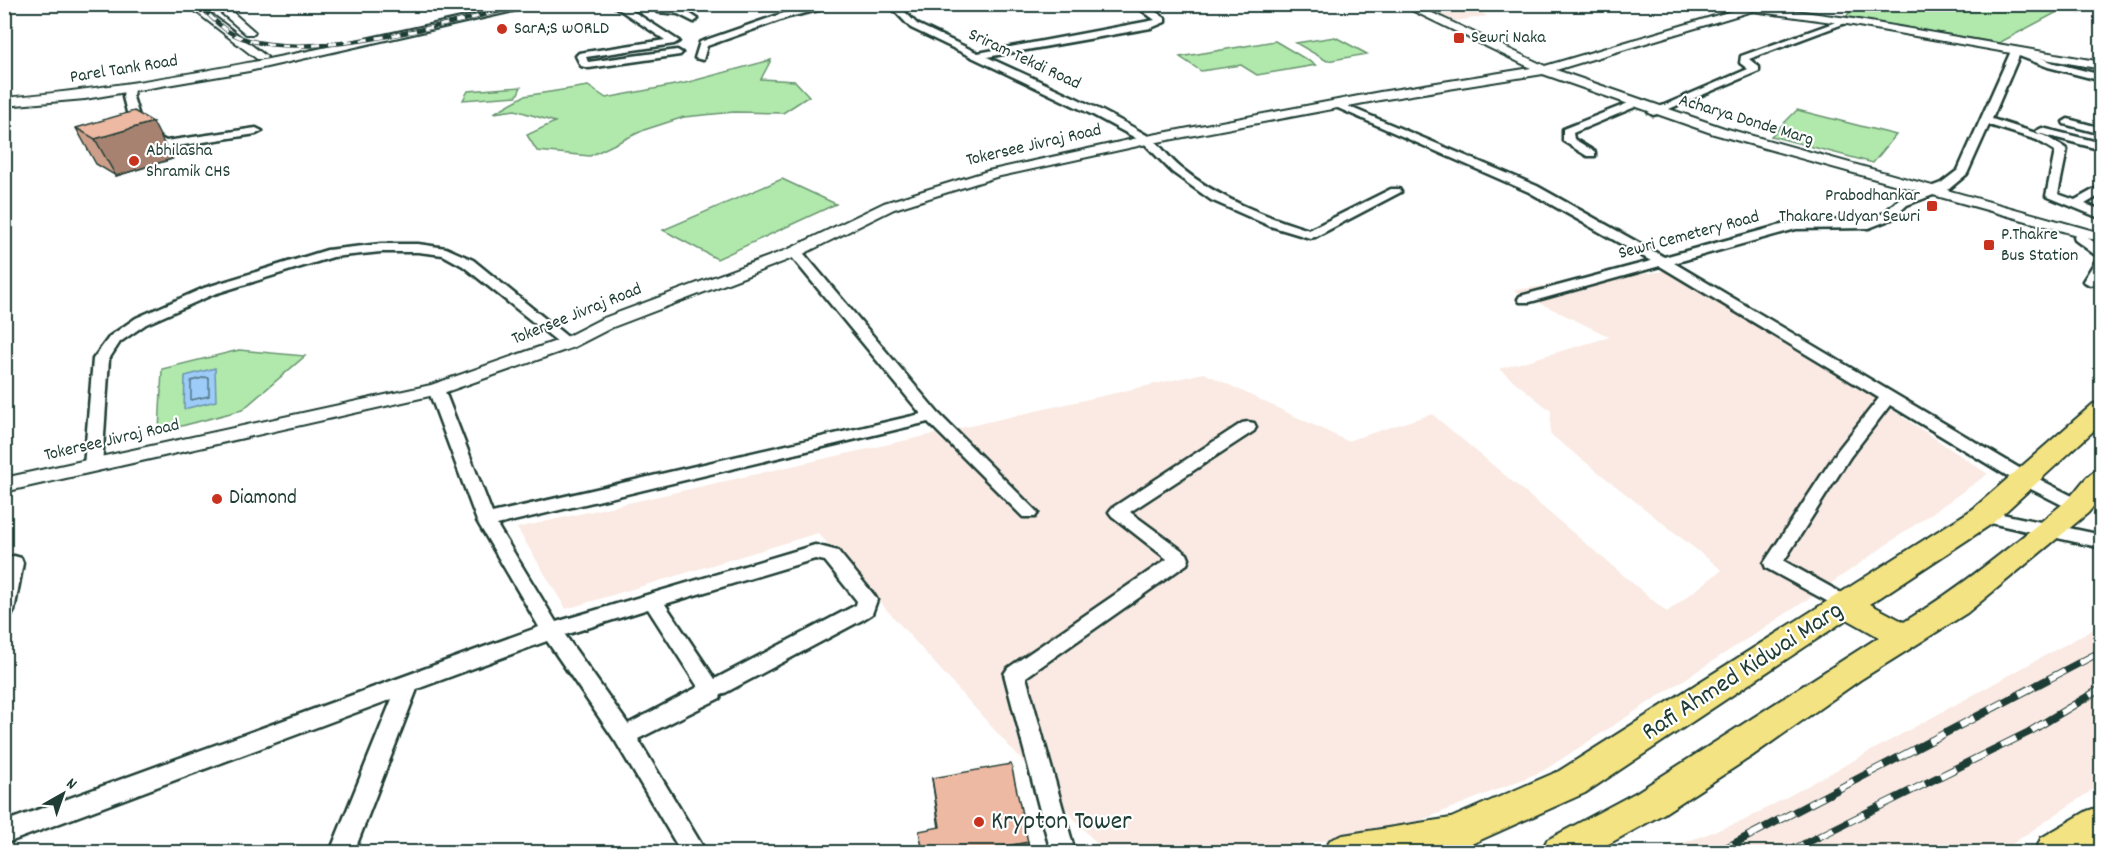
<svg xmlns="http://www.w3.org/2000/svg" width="2106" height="857" font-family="Dekko,sans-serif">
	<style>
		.built { fill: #faeae3 }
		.green { fill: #b1e9ac; stroke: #689370; stroke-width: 1.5 }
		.water { fill: #9eccf9; stroke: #6b93aa; stroke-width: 1.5 }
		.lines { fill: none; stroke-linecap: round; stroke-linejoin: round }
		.shore { stroke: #527683; stroke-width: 1.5 }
		.minor-casing { stroke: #1f3d34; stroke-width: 5 }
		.tertiary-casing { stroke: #1f3d34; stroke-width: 4 }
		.primary-casing { stroke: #1f3d34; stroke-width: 4 }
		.motorway-casing { stroke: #1f3d34; stroke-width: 4 }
		.minor { fill: #fff; fill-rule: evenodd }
		.tertiary { fill: #fff; fill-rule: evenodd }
		.primary { fill: #f4e382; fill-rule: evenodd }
		.motorway { fill: #f4e382; fill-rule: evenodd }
		.rail-far1-casing { stroke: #1f3d34; stroke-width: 4.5 }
		.rail-casing { stroke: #1f3d34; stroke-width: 8 }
		.rail-far1 { stroke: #fff; stroke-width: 3; stroke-dasharray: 8; stroke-linecap: butt }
		.rail { stroke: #fff; stroke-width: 6; stroke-dasharray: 17; stroke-linecap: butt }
		.wall { fill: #cd9f8b; stroke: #1f3d34; stroke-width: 1.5 }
		.shaded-wall { fill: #a78271; stroke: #1f3d34; stroke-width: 1.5 }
		.building { fill: #eeb9a2; stroke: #1f3d34; stroke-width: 1.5 }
		.poi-dot { fill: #c8321e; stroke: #fff; stroke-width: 2 }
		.labels { text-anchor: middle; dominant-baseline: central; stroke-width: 4.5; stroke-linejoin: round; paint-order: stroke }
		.far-poi-label { font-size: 18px; fill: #1f3d34; stroke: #fff; text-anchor: start }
		.far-street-label { font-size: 18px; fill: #1f3d34; stroke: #fff }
		.poi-label { font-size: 21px; fill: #1f3d34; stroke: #fff; text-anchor: start }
		.near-street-label { font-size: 26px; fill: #1f3d34; stroke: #fff }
		.near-poi-label { font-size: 26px; fill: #1f3d34; stroke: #fff; text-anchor: start }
	</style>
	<rect width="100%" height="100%" fill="#fff"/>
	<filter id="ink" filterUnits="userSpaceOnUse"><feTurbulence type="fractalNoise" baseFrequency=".0167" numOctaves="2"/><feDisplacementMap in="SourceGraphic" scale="12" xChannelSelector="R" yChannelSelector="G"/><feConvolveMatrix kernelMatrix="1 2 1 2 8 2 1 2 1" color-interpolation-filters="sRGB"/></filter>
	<g filter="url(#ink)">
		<g class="built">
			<path d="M1420,5H1463L1488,16L1455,21Z"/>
			<path d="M1665,271L1873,397L1988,474L1810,598L1543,771L1402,828L1254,852H1104L818,533L566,609L517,528L1204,373L1347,441L1432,414L1667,612L1722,570L1550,434L1551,411L1499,369L1610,337L1513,290Z"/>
			<path d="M2101,625V784L2000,852H1658L1743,821Z"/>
		</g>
		<g class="green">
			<path d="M1856,4H2091V5L2081,13L2061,10L1999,43L1846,17Z"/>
			<path d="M1335,37L1367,54L1327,61L1296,43Z"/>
			<path d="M1275,41L1316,65L1257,75L1241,65L1201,71L1180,57Z"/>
			<path d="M771,60L761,79L795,81L809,96L783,113L734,112L684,117L644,130L590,156L537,151L527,135L555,122L515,110L494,113L524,96L588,86L606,98L685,83Z"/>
			<path d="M521,87L517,96L463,100L468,91Z"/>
			<path d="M1797,110L1896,135L1873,163L1771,136Z"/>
			<path d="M782,179L836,204L717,259L663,230Z"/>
			<path d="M239,350L305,356L242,410L159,432L162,369Z"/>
		</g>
		<path class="water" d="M215,368L216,401L184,409L185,376Z"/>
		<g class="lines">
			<path class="shore" d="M206,377L209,379V396L191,400V381Z"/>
			<g class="minor-casing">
				<g id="minor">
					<path d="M611,4H622L679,41L674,44L586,57L588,62L677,50L682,53L680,55L589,68L581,66L576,56L579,53L665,40Z"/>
					<path d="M651,4L683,9L698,19L694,22L678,14L658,12Z"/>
					<path d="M825,4H844L789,17L707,46L703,60L695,58L700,42L784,13Z"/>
					<path d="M888,4H897L917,24L978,53L1155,20L1133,4H1144L1165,18V22L1151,28L987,57C1041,82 1097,106 1148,136C1161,144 1169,159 1181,168C1218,198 1264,216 1309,230L1391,189H1399L1401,192L1315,237L1310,238L1270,226L1211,200L1172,172L1143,142L1093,115L911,28Z"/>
					<path d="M1727,4H1747L1756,8L1752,11Z"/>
					<path d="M1844,19L1851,21L1749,59L1759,67V71L1657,114L1653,115L1648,112L1748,69L1740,63L1741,56Z"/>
					<path d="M2016,48L2054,63L2102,75V81L2048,67L2019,56L1992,119L2045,136L2065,148L2067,150L2058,194L2075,200L2102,185V194L2085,204L2102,210V219L2046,196L2055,151L2037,140L1989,125L1967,174L1949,189L1907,205L1892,219L1869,228L1796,229L1674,263L2031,475L2084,502L2087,506L2084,510H2072L2019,483L1890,405L1850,457L1784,561L1854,600L1857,605L1854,610L1847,612L1766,568L1764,563L1838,450L1879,398L1660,266L1530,302H1520L1518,299L1520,296L1651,261L1529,192L1331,105L1340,103L1537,186L1664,257L1796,221L1867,220L1884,213L1899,199L1941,183L1958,170L2011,51Z"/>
					<path d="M129,85L134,88L133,97L143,129L166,141L256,128L262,131L256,134L164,148L132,131L123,97L124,88Z"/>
					<path d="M1631,102L1636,105L1635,107L1573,133L1574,139L1595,152V156H1587L1563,141V129Z"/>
					<path d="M2068,119L2102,128V134L2064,124L2063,122Z"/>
					<path d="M2042,128L2102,143V150L2038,133L2036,131Z"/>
					<path d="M2080,233L2102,247V273L2095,284L2090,285L2083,281L2098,257L2075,240L2074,237L2075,234Z"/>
					<path d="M381,244H418L446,248L473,260L575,343L573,346H563L463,266L443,255L418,252H381L333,257L214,294L146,324L120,342L109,359L102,466L99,470H87L84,466L93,359L110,336L136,318L204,288L327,250Z"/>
					<path d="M795,248L800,249L938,413L1038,513L1035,517H1023L928,422L497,525L556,622L815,545L838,551L874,595L877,600L872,614L864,619L721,695L720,698L638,739L706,852H681L616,742L547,641L417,689L354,852H330L392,699L4,844V822L539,627L477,521L428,389L430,386H442L444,389L492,513L921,414L790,255L788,252L790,249ZM815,559L825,561L857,601L856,605L715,679L665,604ZM648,609L698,687L628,724L565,635Z"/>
					<path d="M1248,422L1254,423L1256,427L1254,431L1130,512L1187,554L1189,559L1187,564L1026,677L1075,852H1051L1004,674L1008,668L1167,559L1112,516L1109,512L1112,508L1242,423Z"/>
					<path d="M1983,510L2102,535V548L1977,520L1974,516L1977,512Z"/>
					<path d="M14,556L21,558L23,563L14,611L11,616L4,618V563L7,558Z"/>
				</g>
			</g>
			<g class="tertiary-casing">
				<g id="tertiary">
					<path d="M186,4H198L267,57L265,59H257Z"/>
					<path d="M211,4H223L255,32L254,34H246Z"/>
					<path d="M524,4H545L249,71L85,99L4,106V98C180,83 352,42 524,4Z"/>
					<path d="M1399,4H1413L1545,66L1752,5L1847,18L2102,62V69L1847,24L1752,11L1556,70L1724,128L2101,233L2102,239H2091L1714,134L1543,74L1380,100L1147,144L996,177L894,209L801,255L613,327L574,347L443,393L4,492V478L431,385L562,339L601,319L789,249L884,203L988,171L1147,136L1380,92L1531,68Z"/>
				</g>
			</g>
			<g class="primary-casing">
				<path id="primary" d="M2102,402V423L1993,523L1870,604L1904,622C1961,587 2014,544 2065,502C2078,491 2085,473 2102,468V496L2088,513L1967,613L1860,680L1752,756L1663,814L1594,852H1541L1547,840L1637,792L1879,637L1847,619L1585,793L1467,846L1443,852H1324L1330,840L1343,835L1451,818L1559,771L1973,509L2093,404Z"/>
			</g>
			<g class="motorway-casing">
				<path id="motorway" d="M2102,806V848L2095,852H2035L2041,838L2087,811Z"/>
			</g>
			<use href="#minor" class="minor"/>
			<use href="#tertiary" class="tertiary"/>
			<use href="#primary" class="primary"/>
			<use href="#motorway" class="motorway"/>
			<g class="rail-far1-casing">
				<path id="rail-far1" d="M198,4C210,15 222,30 237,36C305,65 457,21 529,4"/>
			</g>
			<g class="rail-casing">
				<g id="rail">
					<path d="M1718,852L2102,651"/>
					<path d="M1788,852L2029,732L2102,688"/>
				</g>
			</g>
			<use href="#rail-far1" class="rail-far1"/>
			<use href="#rail" class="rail"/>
		</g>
		<g class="wall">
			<path d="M76,128L172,159L116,176L96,164Z"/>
			<path d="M932,778L1028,842L1029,852H922L939,828Z"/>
		</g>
		<g class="shaded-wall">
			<path d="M153,122L172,159L116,176L95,139Z"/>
			<path d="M1028,842L1029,852H974Z"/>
		</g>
		<g class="building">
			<path d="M134,111L153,122L95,139L76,128Z"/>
			<path d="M1011,764L1028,842L974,852H923L919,831L940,827L932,778Z"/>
		</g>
	</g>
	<g class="poi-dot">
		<circle cx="502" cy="29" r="6"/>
		<rect x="1453" y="32" width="12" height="12" rx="3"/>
		<circle cx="134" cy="161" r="6"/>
		<rect x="1926" y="200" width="12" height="12" rx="3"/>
		<rect x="1983" y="239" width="12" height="12" rx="3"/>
		<circle cx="217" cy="499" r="6"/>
		<circle cx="979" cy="822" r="6"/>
	</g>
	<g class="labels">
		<g class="far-poi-label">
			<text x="514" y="29">SarA;S wORLD</text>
			<text x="1471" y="38">Sewri Naka</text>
			<text x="146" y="151">Abhilasha<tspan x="146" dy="21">Shramik CHS</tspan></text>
			<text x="1920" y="196" text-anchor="end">Prabodhankar<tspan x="1920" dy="21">Thakare Udyan Sewri</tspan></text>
			<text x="2001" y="235">P.Thakre<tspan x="2001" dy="21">Bus Station</tspan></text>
		</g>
		<g class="far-street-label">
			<text transform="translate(1024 60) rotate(25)">Sriram Tekdi Road</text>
			<text transform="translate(124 70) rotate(-9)">Parel Tank Road</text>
			<text transform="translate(1746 121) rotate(17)">Acharya Donde Marg</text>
			<text transform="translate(1034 146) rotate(-13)">Tokersee Jivraj Road</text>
			<text transform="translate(1689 236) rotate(-15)">Sewri Cemetery Road</text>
			<text transform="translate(577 315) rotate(-22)">Tokersee Jivraj Road</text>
			<text transform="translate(112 441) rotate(-13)">Tokersee Jivraj Road</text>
		</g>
		<g class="poi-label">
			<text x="229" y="499">Diamond</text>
		</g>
		<g class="near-street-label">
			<text transform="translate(1743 672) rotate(-33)">Rafi Ahmed Kidwai Marg</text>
		</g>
		<g class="near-poi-label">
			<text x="991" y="822">Krypton Tower</text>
		</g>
	</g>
	<rect width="2106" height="857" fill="none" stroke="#fff" stroke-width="24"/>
	<rect x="12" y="12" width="2082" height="833" fill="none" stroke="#1f3d34" stroke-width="2" filter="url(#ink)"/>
	<g transform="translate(63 794) rotate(40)" stroke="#ffffff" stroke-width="4.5" paint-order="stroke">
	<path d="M0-4.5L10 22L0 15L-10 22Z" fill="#1f3d34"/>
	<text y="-9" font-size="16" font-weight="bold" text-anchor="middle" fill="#1f3d34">N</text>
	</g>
</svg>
